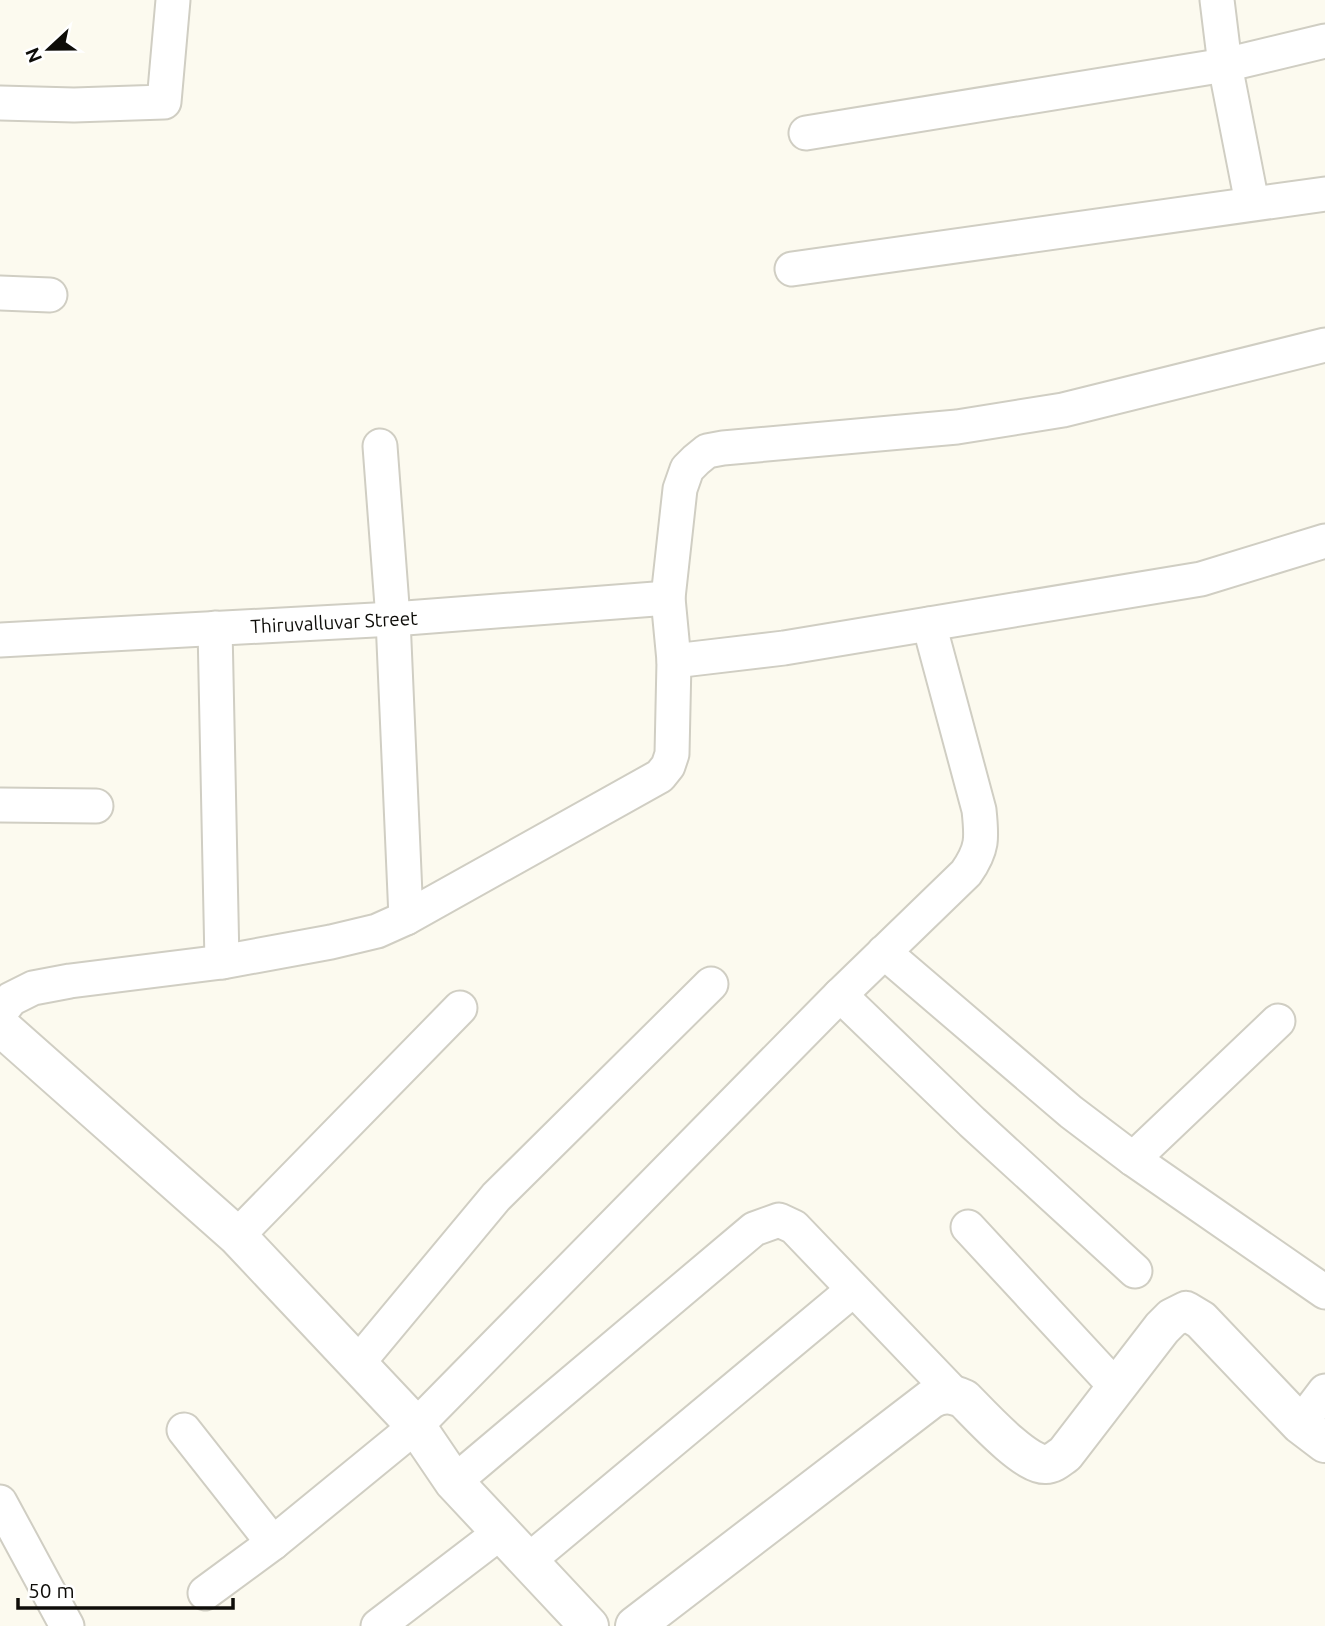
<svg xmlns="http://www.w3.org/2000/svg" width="1325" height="1626" font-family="Ubuntu,sans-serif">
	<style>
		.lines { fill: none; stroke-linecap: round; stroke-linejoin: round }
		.street-casing { stroke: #d0cec3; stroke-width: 37 }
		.secondary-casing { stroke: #d0cec3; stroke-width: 42 }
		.street { stroke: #fff; stroke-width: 33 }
		.secondary { stroke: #fff; stroke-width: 38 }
		.labels { text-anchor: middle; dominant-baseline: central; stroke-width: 7; stroke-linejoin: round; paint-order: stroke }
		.street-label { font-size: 19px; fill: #0e0d09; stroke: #fff }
	</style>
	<rect width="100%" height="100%" fill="#fcfaef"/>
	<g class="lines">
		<g class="street-casing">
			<g id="street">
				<path d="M1217,0L1225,65L1252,203"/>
				<path d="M0,103L74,105L164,102L173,0"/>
				<path d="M806,133L1225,65L1325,41"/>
				<path d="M792,269L1325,194"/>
				<path d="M0,293L50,295"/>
				<path d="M380,446L393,619L406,918"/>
				<path d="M215,628L222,962"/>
				<path d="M0,640L393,619L668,598"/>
				<path d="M674,661L784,648L1201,579L1325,541"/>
				<path d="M0,805L96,806"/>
				<path d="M884,952L1071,1112L1133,1159L1325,1292"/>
				<path d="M840,995L966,873C983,849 982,838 979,810L929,624"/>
				<path d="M0,1013L11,999L33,988L70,981L222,962L331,942L377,931L406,918L660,776L668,766L672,754L674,661L668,598L680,489L687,469L696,460L707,451L723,448L957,427L1063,410L1325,345"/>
				<path d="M1133,1159L1278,1021"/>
				<path d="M968,1227L1116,1387"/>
				<path d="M237,1236L460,1008"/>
				<path d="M357,1364L496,1197L711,984"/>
				<path d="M1300,1424L1325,1391"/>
				<path d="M184,1430L273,1543"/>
				<path d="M454,1482L754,1229L779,1220L794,1227L955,1395"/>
				<path d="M0,1502L67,1626"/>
				<path d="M528,1561L853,1290"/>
				<path d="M205,1593L273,1543L416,1426L840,995L972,1122L1135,1271"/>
				<path d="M378,1626L501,1532"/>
			</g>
		</g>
		<g class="secondary-casing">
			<g id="secondary">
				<path d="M0,1026L237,1236L416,1426L454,1482L589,1626"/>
				<path d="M635,1626L931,1399C943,1393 951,1393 964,1399C979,1414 1026,1466 1046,1464C1053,1464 1059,1458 1065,1454L1162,1328L1172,1318L1186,1311L1201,1320L1300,1424L1325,1443"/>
			</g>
		</g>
		<use href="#street" class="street"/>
		<use href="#secondary" class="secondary"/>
	</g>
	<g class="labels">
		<g class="street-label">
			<text transform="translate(334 622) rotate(-3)">Thiruvalluvar Street</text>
		</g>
	</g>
	<g transform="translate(49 49) rotate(248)" stroke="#ffffff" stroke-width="5" paint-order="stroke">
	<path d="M0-5L12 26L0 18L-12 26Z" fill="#0e0d09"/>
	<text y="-10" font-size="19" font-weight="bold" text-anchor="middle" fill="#0e0d09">N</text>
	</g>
	<path d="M18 1598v10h215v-10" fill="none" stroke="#0e0d09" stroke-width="3.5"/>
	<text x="28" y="1598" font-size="21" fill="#0e0d09" stroke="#ffffff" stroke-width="5" paint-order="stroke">50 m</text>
</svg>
